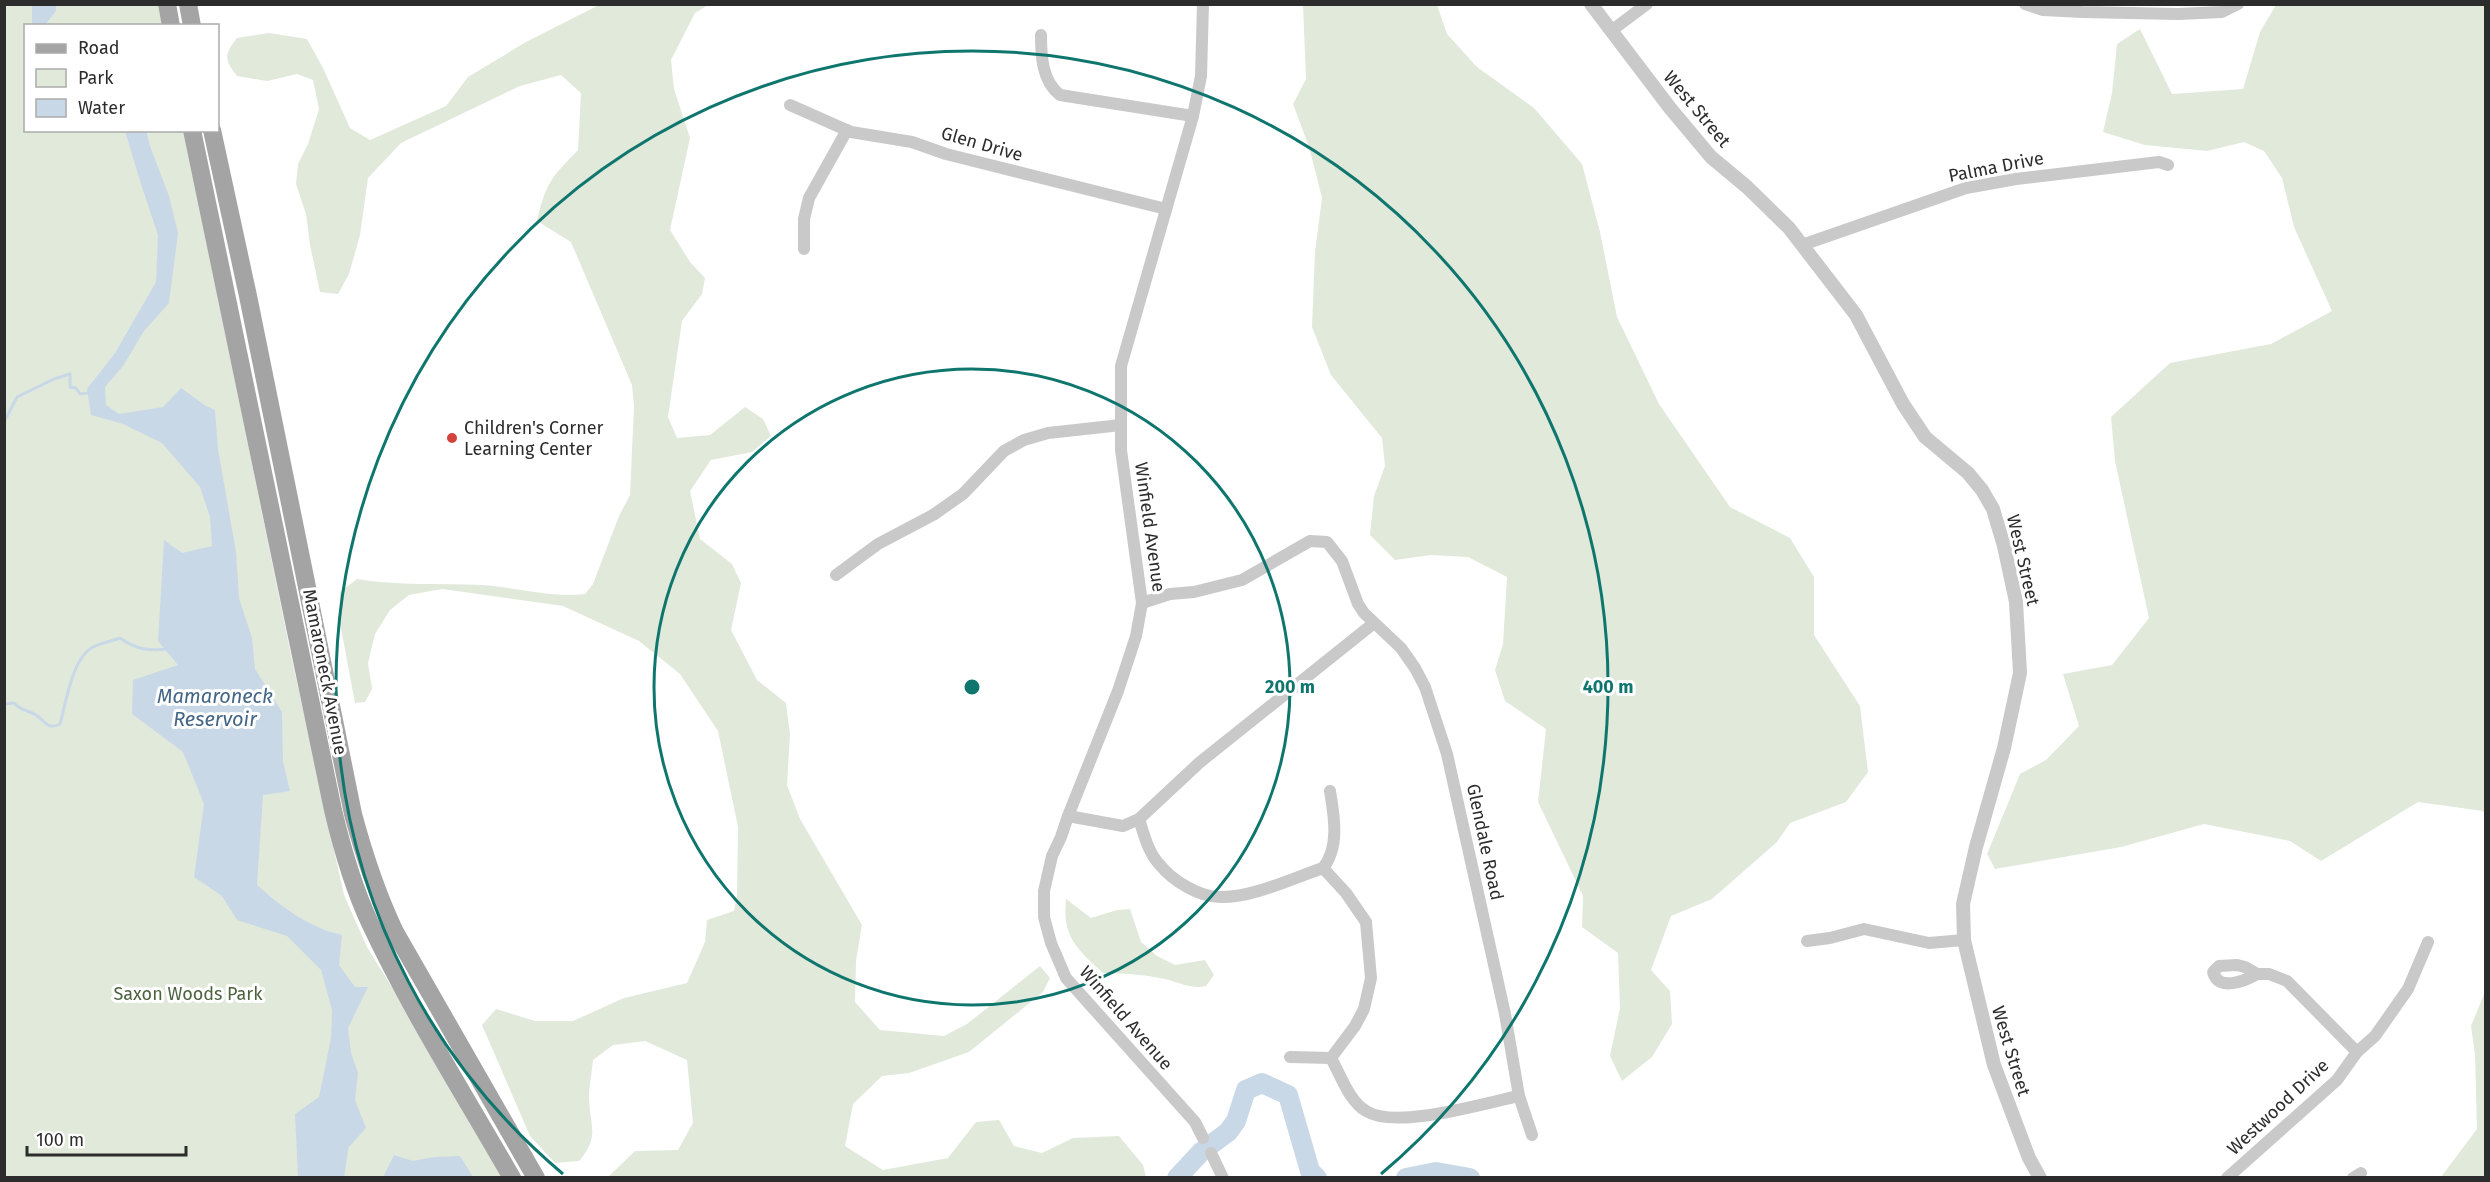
<svg xmlns="http://www.w3.org/2000/svg" width="2490" height="1182" font-family="'Fira Sans',sans-serif">
	<style>
		.green { fill: #e1e9db }
		.water { fill: #c9d8e7 }
		.lines { fill: none; stroke-linecap: round; stroke-linejoin: round }
		.stream { stroke: #c9d8e7; stroke-width: 3 }
		.river { stroke: #c9d8e7; stroke-width: 20 }
		.minor { stroke: #c9c9c9; stroke-width: 12 }
		.tertiary { stroke: #c9c9c9; stroke-width: 14 }
		.primary { stroke: #a4a4a4; stroke-width: 18 }
		.ring { fill: none; stroke: #0f766e; stroke-width: 3 }
		.poi-dot { fill: #d4423e; stroke: #fff; stroke-width: 2 }
		.labels { text-anchor: middle; dominant-baseline: central; stroke-width: 6; stroke-linejoin: round; paint-order: stroke }
		.street-label { font-size: 18px; fill: #2c2c2c; stroke: #fff }
		.poi-label { font-size: 18px; fill: #2c2c2c; stroke: #fff; text-anchor: start }
		.park-label { font-size: 18px; fill: #4c633e; stroke: #fff }
		.water-label { font-size: 20px; font-style: italic; fill: #436586; stroke: #fff }
		.centre { fill: #0f766e; stroke: #fff; stroke-width: 3 }
		.ring-label { font-size: 18px; text-anchor: middle; font-weight: bold; fill: #0f766e; stroke: #fff; stroke-width: 6; stroke-linejoin: round; paint-order: stroke }
	</style>
	<rect width="100%" height="100%" fill="#fff"/>
	<g class="green">
		<path d="M5,5H158L162,25L26,26V130L184,131L292,660L344,895L367,947L422,1036L503,1177L5,1178Z"/>
		<path d="M599,5H708L695,13L671,60L674,89L690,138L670,230L690,262L705,278L702,294L682,321L668,417L677,438L710,435L745,407L763,419L771,436L752,452L711,460L690,491L700,539L732,564L741,583L731,630L757,680L786,703L790,734L787,785L800,819L862,925L856,961L855,1002L880,1030L944,1036L967,1024L1040,966L1050,978L1043,992L969,1052L909,1073L882,1076L853,1104L845,1146L883,1170L948,1158L976,1122L999,1120L1014,1146L1042,1153L1073,1138L1119,1136L1143,1165L1146,1177H608L635,1151L678,1150L693,1123L687,1060L645,1041L613,1045L593,1060C592,1072 589,1086 589,1098C590,1126 600,1137 579,1161L555,1163L530,1136L482,1025L496,1009L535,1021H573L624,998L687,983L705,942L707,920L734,911L737,895L738,827L718,731L680,674L639,641L563,606L442,589L409,595L390,610L375,634L368,663L372,689L365,702L355,703L339,618L340,592L357,579C398,586 439,583 481,585C516,587 550,598 585,594L593,584L619,516L630,495L634,406L632,385L571,242L537,221C546,182 551,178 578,150L581,93L561,75L520,86L401,143L368,178L360,235L349,274L338,294L320,292L310,245L306,214L296,184L298,164L308,144L319,109L313,80L297,74L267,81L237,76C224,59 224,55 237,38L269,33L307,39L323,68L350,128L370,140L446,106L468,77L526,42Z"/>
		<path d="M1437,5L1447,34L1477,67L1534,108L1582,164L1600,232L1617,317L1659,404L1730,507L1790,538L1814,577V635L1860,706L1868,772L1846,802L1790,823L1777,842L1712,899L1671,916L1651,970L1670,991L1672,1024L1652,1057L1622,1081L1610,1056L1620,1008L1618,953L1582,927L1583,896L1538,802L1546,729L1505,701L1495,670L1503,644L1507,577L1468,557L1431,555L1395,560L1370,535L1374,496L1385,466L1382,438L1331,375L1312,327L1315,252L1322,198L1309,147L1293,104L1306,79L1303,5Z"/>
		<path d="M2276,5H2485V815L2483,811L2418,802L2321,861L2290,841L2204,824L2121,847L1995,869L1987,854L2020,774L2046,760L2079,726L2063,674L2112,665L2149,618L2115,461L2111,417L2170,363L2271,344L2332,311L2294,227L2282,178L2264,151L2244,142L2207,151L2145,145L2103,132L2112,93L2117,44L2140,29L2172,94L2243,89L2260,32Z"/>
		<path d="M1066,899L1091,918L1117,910L1130,909L1141,942L1157,956L1175,965L1205,960L1214,975L1206,986C1192,989 1183,984 1169,980C1148,975 1126,973 1103,973C1077,949 1062,937 1066,899Z"/>
		<path d="M2485,992V1177H2441L2477,1129L2475,1055L2471,1026Z"/>
	</g>
	<g class="water">
		<path d="M32,5H56V11L45,25H32Z"/>
		<path d="M125,131H146L150,146L169,196L178,233L169,303L144,331L123,366L105,387L106,405L119,414L163,407L181,388L206,406L215,410L218,449L236,552L239,598L252,638L255,669L282,712L283,762L290,791L263,795L257,885C283,908 308,927 342,935L339,965L355,987H368L348,1028L351,1053L358,1073L355,1100L366,1128L331,1167V1177H298L295,1114L319,1097L331,1038L332,1010L321,970L287,936L237,920L222,896L194,877L204,804L183,752L132,714L133,680L178,665L158,641L164,540L182,553L212,546L210,517L200,487L162,443L123,424L91,415L87,389L115,353L156,282L158,235L141,184Z"/>
		<path d="M394,1155L413,1161L434,1157L460,1156L473,1177H383Z"/>
	</g>
	<g class="lines">
		<g class="stream">
			<path d="M4,422L17,397L54,379L70,374V387L76,388L80,394L89,393"/>
			<path d="M4,704L14,703C21,711 28,710 36,715C46,722 47,730 60,724C66,703 72,658 93,647C100,643 112,641 120,638C137,650 149,651 169,649"/>
		</g>
		<g class="river">
			<path d="M334,1178L340,1136"/>
			<path d="M1177,1178L1201,1152L1228,1132L1236,1121L1246,1090L1262,1083L1288,1095L1310,1171L1317,1178"/>
			<path d="M1406,1178L1436,1172L1470,1178"/>
		</g>
		<g class="minor">
			<path d="M2025,4L2043,10L2082,12L2178,14L2222,12L2238,4"/>
			<path d="M1611,31L1647,4"/>
			<path d="M1041,35C1041,56 1042,81 1060,95L1193,116"/>
			<path d="M790,105L851,132L912,142L946,154L1166,209"/>
			<path d="M1802,245L1966,188L2016,179L2159,162L2168,165"/>
			<path d="M804,249V219L809,198L847,130"/>
			<path d="M836,575L878,544L933,515L963,494L1004,451L1024,440L1048,433L1121,425"/>
			<path d="M1142,603L1170,594L1194,592L1242,580L1310,541L1327,542L1342,561L1358,604L1364,613L1401,648L1415,668L1425,687L1447,754L1505,1014L1519,1096L1532,1135"/>
			<path d="M1068,816L1123,826L1139,819L1199,763L1374,623"/>
			<path d="M1139,819C1144,834 1148,853 1160,865C1173,881 1199,897 1220,897C1252,898 1293,878 1323,868L1346,893L1366,922L1371,978L1364,1009L1355,1026L1331,1058C1340,1074 1349,1101 1366,1111C1396,1130 1484,1103 1519,1096"/>
			<path d="M1323,868C1340,847 1334,815 1330,791"/>
			<path d="M1807,941L1830,938L1864,929L1929,943L1964,940"/>
			<path d="M2237,965L2245,967L2257,974C2245,981 2218,992 2213,972L2219,966Z"/>
			<path d="M2257,974H2269L2287,981L2357,1052"/>
			<path d="M1290,1057L1331,1058"/>
			<path d="M1203,1138L1195,1122L1066,978L1051,943L1044,917V891L1052,856L1061,837L1068,816L1118,691L1136,636L1142,603L1121,450V366L1193,116L1201,76L1203,4"/>
			<path d="M1211,1153L1223,1178"/>
			<path d="M2227,1178L2337,1080L2357,1052L2375,1036L2408,989L2428,942"/>
			<path d="M2353,1178L2361,1173"/>
		</g>
		<path class="tertiary" d="M1591,4L1670,108L1711,157L1747,187L1789,228L1856,315L1903,404L1925,437L1968,473L1982,490L1993,509L2004,546L2016,602L2020,673L2004,748L1976,847L1963,904L1964,940L1994,1065L2029,1158L2040,1178"/>
		<g class="primary">
			<path d="M167,4L171,26"/>
			<path d="M188,4L192,26"/>
			<path d="M192,130L333,810C342,848 353,887 370,923C411,1011 464,1094 512,1178"/>
			<path d="M212,130L248,296L353,814C364,855 377,894 395,932L536,1178"/>
		</g>
	</g>
	<g class="ring">
		<circle cx="972" cy="687" r="318"/>
		<path d="M563 1174A636 636 0 1 1 1381 1174"/>
	</g>
	<circle class="poi-dot" cx="452" cy="438" r="6"/>
	<g class="labels">
		<g class="street-label">
			<text transform="translate(1697 109) rotate(50)">West Street</text>
			<text transform="translate(982 144) rotate(16)">Glen Drive</text>
			<text transform="translate(1996 167) rotate(-11)">Palma Drive</text>
			<text transform="translate(1150 527) rotate(82)">Winfield Avenue</text>
			<text transform="translate(2023 560) rotate(77)">West Street</text>
			<text transform="translate(325 672) rotate(79)">Mamaroneck Avenue</text>
			<text transform="translate(1485 842) rotate(78)">Glendale Road</text>
			<text transform="translate(1126 1018) rotate(49)">Winfield Avenue</text>
			<text transform="translate(2011 1051) rotate(73)">West Street</text>
			<text transform="translate(2278 1107) rotate(-43)">Westwood Drive</text>
		</g>
		<g class="poi-label">
			<text x="464" y="428">Children's Corner<tspan x="464" dy="21">Learning Center</tspan></text>
		</g>
		<g class="park-label">
			<text x="188" y="994">Saxon Woods Park</text>
		</g>
		<g class="water-label">
			<text x="215" y="696">Mamaroneck<tspan x="215" dy="23">Reservoir</tspan></text>
		</g>
	</g>
	<circle cx="972" cy="687" r="9" class="centre"/>
	<g class="ring-label">
		<text x="1290" y="693">200 m</text>
		<text x="1608" y="693">400 m</text>
	</g>
	<rect width="2490" height="1182" fill="none" stroke="#2c2c2c" stroke-width="12"/>
	<rect x="24" y="24" width="195" height="108" fill="#ffffff" stroke="#ababab" stroke-width="1.5"/>
	<rect x="36" y="44" width="30" height="9" fill="#a4a4a4" stroke="#ababab" stroke-width="1.5"/>
	<text x="78" y="54" font-size="18" fill="#2c2c2c">Road</text>
	<rect x="36" y="69" width="30" height="18" fill="#e1e9db" stroke="#ababab" stroke-width="1.5"/>
	<text x="78" y="84" font-size="18" fill="#2c2c2c">Park</text>
	<rect x="36" y="99" width="30" height="18" fill="#c9d8e7" stroke="#ababab" stroke-width="1.5"/>
	<text x="78" y="114" font-size="18" fill="#2c2c2c">Water</text>
	<path d="M27 1146v9h159v-9" fill="none" stroke="#2c2c2c" stroke-width="3"/>
	<text x="36" y="1146" font-size="18" fill="#2c2c2c" stroke="#ffffff" stroke-width="4.5" paint-order="stroke">100 m</text>
</svg>
